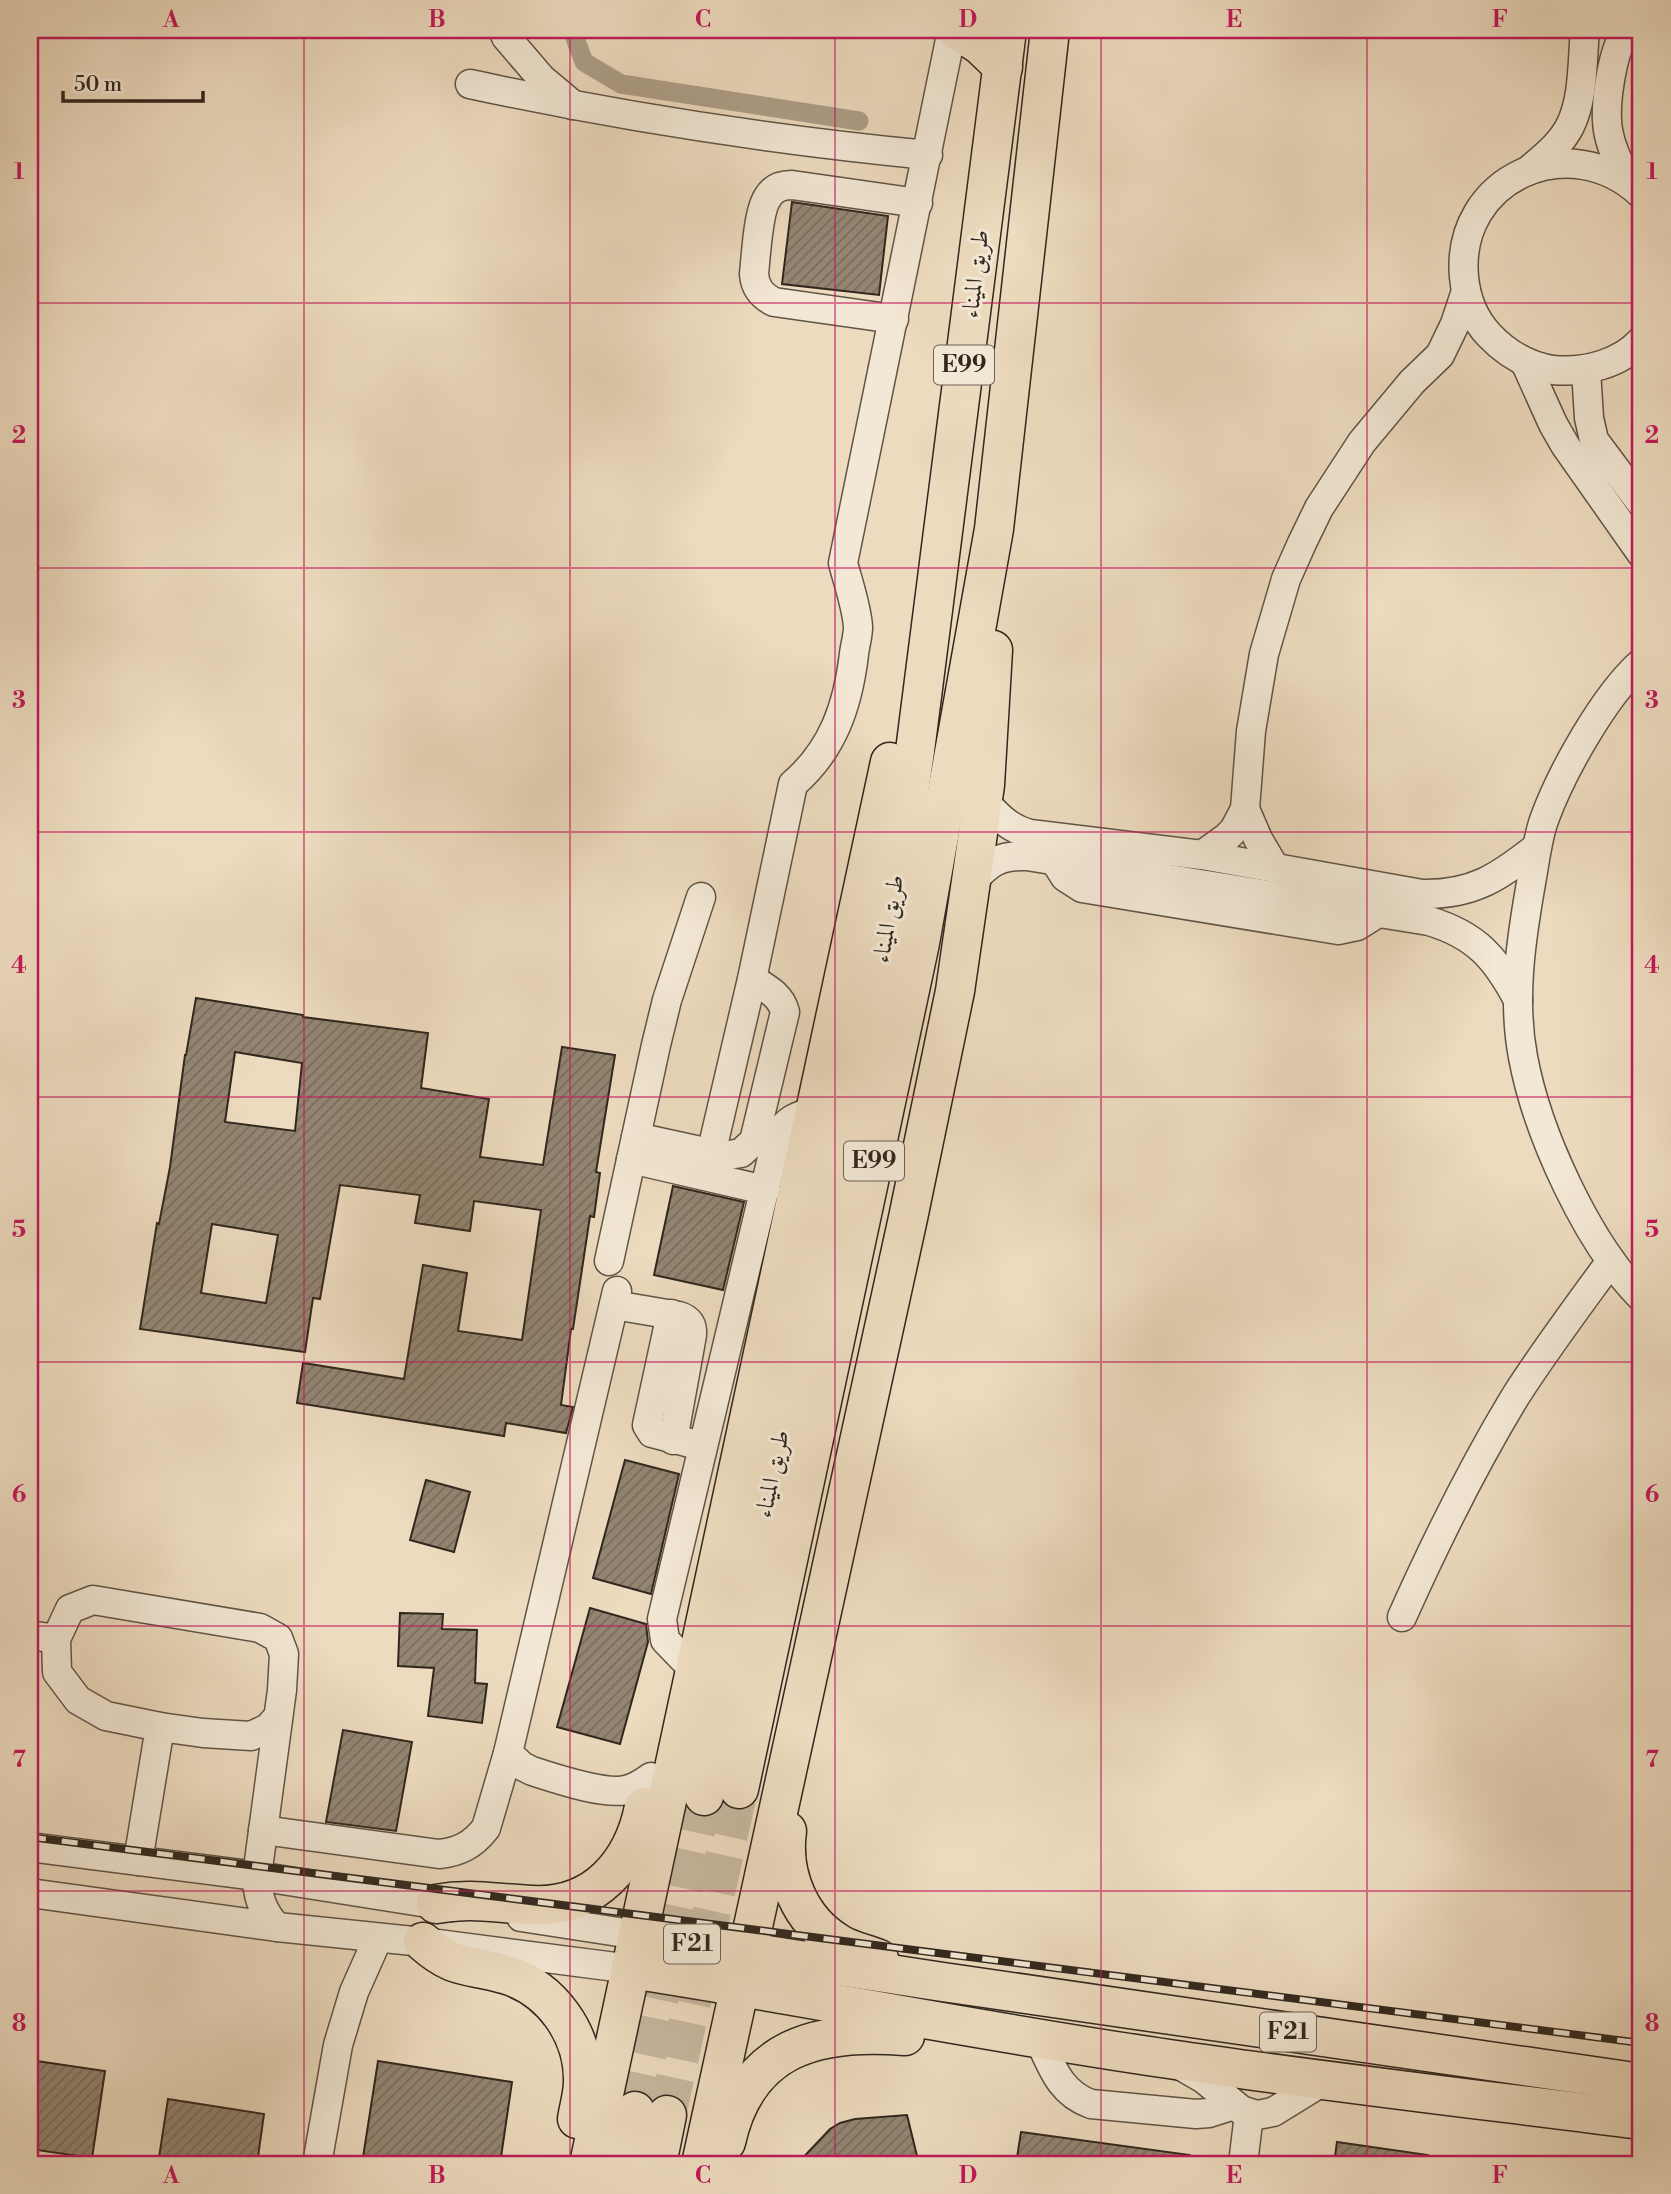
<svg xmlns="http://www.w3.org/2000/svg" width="1671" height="2194" font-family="'Libre Bodoni',Amiri,serif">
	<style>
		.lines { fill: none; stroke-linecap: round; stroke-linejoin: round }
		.canal { stroke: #ad9e88; stroke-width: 19 }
		.building { fill: url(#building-hatch); stroke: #31271e; stroke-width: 2; fill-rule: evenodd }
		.highway-tunnel { stroke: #c7b79f; stroke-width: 38; stroke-dasharray: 38 19; stroke-linecap: butt }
		.minor-casing { stroke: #605446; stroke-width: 31 }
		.highway-casing { stroke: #31271e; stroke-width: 41 }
		.minor { stroke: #f3e8d5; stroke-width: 28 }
		.highway { stroke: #eddbbf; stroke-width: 38 }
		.rail-casing { stroke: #31271e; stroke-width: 8 }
		.rail { stroke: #f3e8d5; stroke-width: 5; stroke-dasharray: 16; stroke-linecap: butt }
		.grid { fill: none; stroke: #c2185b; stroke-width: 2; stroke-opacity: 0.55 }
		.labels { text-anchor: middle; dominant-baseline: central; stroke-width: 6; stroke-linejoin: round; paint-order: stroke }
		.shield { fill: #f3e8d5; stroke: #6b6155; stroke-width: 2 }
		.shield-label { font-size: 23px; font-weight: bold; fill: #31271e }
		.street-label { font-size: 24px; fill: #31271e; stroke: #f3e8d5 }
		.neatline { fill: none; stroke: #c2185b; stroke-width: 2.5 }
		.grid-label { font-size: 23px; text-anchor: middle; font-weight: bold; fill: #c2185b }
	</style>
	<defs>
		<pattern id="building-hatch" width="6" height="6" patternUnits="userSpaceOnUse" patternTransform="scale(1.75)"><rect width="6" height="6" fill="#938572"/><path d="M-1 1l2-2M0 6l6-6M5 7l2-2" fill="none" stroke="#796d5d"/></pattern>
	</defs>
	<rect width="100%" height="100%" fill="#eddbbf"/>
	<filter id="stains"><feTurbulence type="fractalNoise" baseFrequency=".00286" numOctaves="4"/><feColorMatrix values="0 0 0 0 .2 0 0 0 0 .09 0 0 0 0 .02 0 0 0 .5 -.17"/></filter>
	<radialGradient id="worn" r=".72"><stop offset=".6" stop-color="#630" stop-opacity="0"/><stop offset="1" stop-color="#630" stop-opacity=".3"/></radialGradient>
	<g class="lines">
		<path class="canal" d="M572,30L584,62L621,84L859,121"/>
	</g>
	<g class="building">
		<path d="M792,202L888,216L879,295L782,284Z"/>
		<path d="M196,998L303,1015V1017L428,1033L421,1088L489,1099L480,1157L543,1165L562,1047L615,1055L596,1172L600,1173L594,1217L590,1216L573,1329H571L561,1405L573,1407L566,1433L506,1423L504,1436L297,1403L303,1363L404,1379L423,1265L467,1273L458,1331L522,1340L541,1210L474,1201L470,1231L415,1223L420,1195L340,1185L320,1299L313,1298L305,1352L140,1329L157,1223L159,1224L170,1167L185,1055H186ZM235,1052L302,1063L295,1131L225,1122ZM212,1224L278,1235L266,1303L201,1293Z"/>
		<path d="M673,1186L744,1202L723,1290L654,1275Z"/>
		<path d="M625,1460L679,1474L651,1594L593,1578Z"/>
		<path d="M426,1480L470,1492L454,1552L410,1540Z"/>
		<path d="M590,1608L646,1624L648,1642L620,1744L557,1727Z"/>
		<path d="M400,1613L443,1614L442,1629L477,1630L475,1683L487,1684L482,1723L428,1716L434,1668L398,1666Z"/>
		<path d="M343,1730L412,1742L396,1831L326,1822Z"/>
		<path d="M30,2060L105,2071L92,2158L30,2149Z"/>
		<path d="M378,2061L512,2082L500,2164H362Z"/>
		<path d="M168,2099L264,2114L257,2164H232L194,2159L193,2164H158Z"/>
		<path d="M907,2115L917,2156L874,2164H797L830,2129L840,2123L855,2119Z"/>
		<path d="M1021,2132L1190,2155V2164H1016Z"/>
		<path d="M1337,2142L1428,2155V2164H1334Z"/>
	</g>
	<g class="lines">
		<g class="highway-tunnel">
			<path d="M635,2111L704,1796"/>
			<path d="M667,2115L739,1789"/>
		</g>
		<g class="minor-casing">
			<g id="minor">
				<path d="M503,30L506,37L542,79L573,105"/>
				<path d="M1627,30C1612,50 1604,105 1608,130C1611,149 1620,165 1628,181"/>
				<path d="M470,84C622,117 773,140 928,155"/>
				<path d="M1529,170C1544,157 1561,144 1570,126C1584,98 1582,61 1585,30"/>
				<path d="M1641,194C1570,127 1455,178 1464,277C1466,298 1474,319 1489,335C1507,354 1527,366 1553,370C1584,373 1620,364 1641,341"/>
				<path d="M894,319L774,302C762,296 755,288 754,274C756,256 758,210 768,197C773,188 782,185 792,185L918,203"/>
				<path d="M1525,362L1553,424L1565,445L1641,553"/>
				<path d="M1586,370L1589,418L1594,440L1641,503"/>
				<path d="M1641,663C1604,696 1561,773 1544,820C1537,840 1535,862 1531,883C1521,940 1512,999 1523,1057C1537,1133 1587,1242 1641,1297"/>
				<path d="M983,800C998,816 1008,828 1030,834L1202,855L1422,894C1473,895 1499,877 1537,847"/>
				<path d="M1245,809L1258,839L1275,868"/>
				<path d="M1202,855L1227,837L1234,830L1245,809L1251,731L1264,654L1286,579L1302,543L1319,508L1362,442L1412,382L1440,355L1455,324L1466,291"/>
				<path d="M1055,861L1065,877L1082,888L1338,930L1357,926L1378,913"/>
				<path d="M972,882C989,862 1000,855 1027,856L1429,921C1476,935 1496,958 1518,1000"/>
				<path d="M636,1137L723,1156L741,1153L754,1141L785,1012C781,995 766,988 752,979"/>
				<path d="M711,1154L752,979L793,784C833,750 848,705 854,654C855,645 858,636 858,627C857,608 848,582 843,563L952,30"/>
				<path d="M631,1159L765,1190"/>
				<path d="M609,1261L656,1045L667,1000L701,897"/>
				<path d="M614,1305L679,1316C689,1319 693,1325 692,1335L673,1440"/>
				<path d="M671,1314L647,1425L652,1433L690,1443"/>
				<path d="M1402,1617C1436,1541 1472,1468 1515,1397C1545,1350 1578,1306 1611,1261"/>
				<path d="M30,1635L56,1639"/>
				<path d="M695,1671L665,1640L662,1619L777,1137C786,1120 797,1115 815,1112"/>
				<path d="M160,1727L203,1733L251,1736L268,1728L278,1717"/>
				<path d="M508,1753L522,1766L532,1771C554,1778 603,1795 626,1790C635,1788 643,1783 651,1777"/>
				<path d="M263,1830L439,1854C459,1852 473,1845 486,1828L508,1753L617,1291"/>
				<path d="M30,1847L257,1876L453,1907"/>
				<path d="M138,1861L160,1727L106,1716L78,1700L57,1672L56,1639L70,1609L93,1600L260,1628L278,1638L284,1654L282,1690L257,1876C257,1897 263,1913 277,1927"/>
				<path d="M30,1893L277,1927L423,1942L631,1969"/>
				<path d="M521,1917L638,1935"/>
				<path d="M1039,2039C1052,2067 1060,2093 1091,2104L1196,2114L1209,2113L1234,2105"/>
				<path d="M1178,2064L1204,2079L1241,2110L1257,2115L1273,2112L1325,2080"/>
				<path d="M317,2164L338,2045L354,1992L378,1938"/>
				<path d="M1243,2164L1249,2114"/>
			</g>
		</g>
		<g class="highway-casing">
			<g id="highway">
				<path d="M957,30L980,45L1003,67"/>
				<path d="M739,1789L920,943L994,529L1050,30"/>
				<path d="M704,1796L872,1015L902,839L915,751L1007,30"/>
				<path d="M787,1831C781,1875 800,1920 838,1943C850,1951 865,1953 879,1959"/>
				<path d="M436,1904C473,1897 497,1904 533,1905C595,1908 633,1863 644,1807"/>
				<path d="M638,1935L936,1981L1641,2083"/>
				<path d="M423,1942C457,1972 469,1963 507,1975C552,1989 584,2034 583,2082C583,2094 579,2107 577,2119"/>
				<path d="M631,1969C811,1997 989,2033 1169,2059C1326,2082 1484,2100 1641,2120"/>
				<path d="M726,2142C747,2046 818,2029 905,2036"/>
				<path d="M589,2164L890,762"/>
				<path d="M623,2164L635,2111"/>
				<path d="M657,2164L667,2115"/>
				<path d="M701,2164L908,1218L955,991L985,785L993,650"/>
			</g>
		</g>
		<use href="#minor" class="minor"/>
		<use href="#highway" class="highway"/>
		<g class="rail-casing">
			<path id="rail" d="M30,1837L1641,2043"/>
		</g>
		<use href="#rail" class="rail"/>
	</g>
	<path class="grid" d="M304,30V2164M570,30V2164M835,30V2164M1101,30V2164M1367,30V2164M30,303H1641M30,568H1641M30,832H1641M30,1097H1641M30,1362H1641M30,1626H1641M30,1891H1641"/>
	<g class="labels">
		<g class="shield">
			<rect x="934" y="345.5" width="60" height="39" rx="5"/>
			<rect x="844" y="1141.5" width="60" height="39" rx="5"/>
			<rect x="664" y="1924.5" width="56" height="39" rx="5"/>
			<rect x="1260" y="2012.5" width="56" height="39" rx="5"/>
		</g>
		<g class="shield-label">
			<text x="964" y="365">E99</text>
			<text x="874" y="1161">E99</text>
			<text x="692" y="1944">F21</text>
			<text x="1288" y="2032">F21</text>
		</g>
		<g class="street-label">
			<text transform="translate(976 274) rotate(-83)">طريق الميناء</text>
			<text transform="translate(889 919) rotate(-80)">طريق الميناء</text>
			<text transform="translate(773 1474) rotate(-78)">طريق الميناء</text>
		</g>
	</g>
	<rect width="1671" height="2194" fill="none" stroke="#eddbbf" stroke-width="77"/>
	<path d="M63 91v10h140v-10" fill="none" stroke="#31271e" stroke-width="3.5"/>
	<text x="74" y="91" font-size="21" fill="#31271e" stroke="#f3e8d5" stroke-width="5" paint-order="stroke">50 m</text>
	<rect x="38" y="38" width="1594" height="2118" class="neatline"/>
	<g class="grid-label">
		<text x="171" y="27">A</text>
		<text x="437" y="27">B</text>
		<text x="703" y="27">C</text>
		<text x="968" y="27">D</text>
		<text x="1234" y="27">E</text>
		<text x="1500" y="27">F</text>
		<text x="19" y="179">1</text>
		<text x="1652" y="179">1</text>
		<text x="19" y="443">2</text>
		<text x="1652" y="443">2</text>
		<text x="19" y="708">3</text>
		<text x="1652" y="708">3</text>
		<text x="19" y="973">4</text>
		<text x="1652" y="973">4</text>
		<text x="19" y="1237">5</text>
		<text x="1652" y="1237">5</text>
		<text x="19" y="1502">6</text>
		<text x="1652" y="1502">6</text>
		<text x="19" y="1767">7</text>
		<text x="1652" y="1767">7</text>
		<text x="19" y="2031">8</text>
		<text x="1652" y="2031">8</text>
		<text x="171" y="2183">A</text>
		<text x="437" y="2183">B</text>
		<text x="703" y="2183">C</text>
		<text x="968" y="2183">D</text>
		<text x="1234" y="2183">E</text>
		<text x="1500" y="2183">F</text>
	</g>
	<rect width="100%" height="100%" filter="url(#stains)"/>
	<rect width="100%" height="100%" fill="url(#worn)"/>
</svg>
